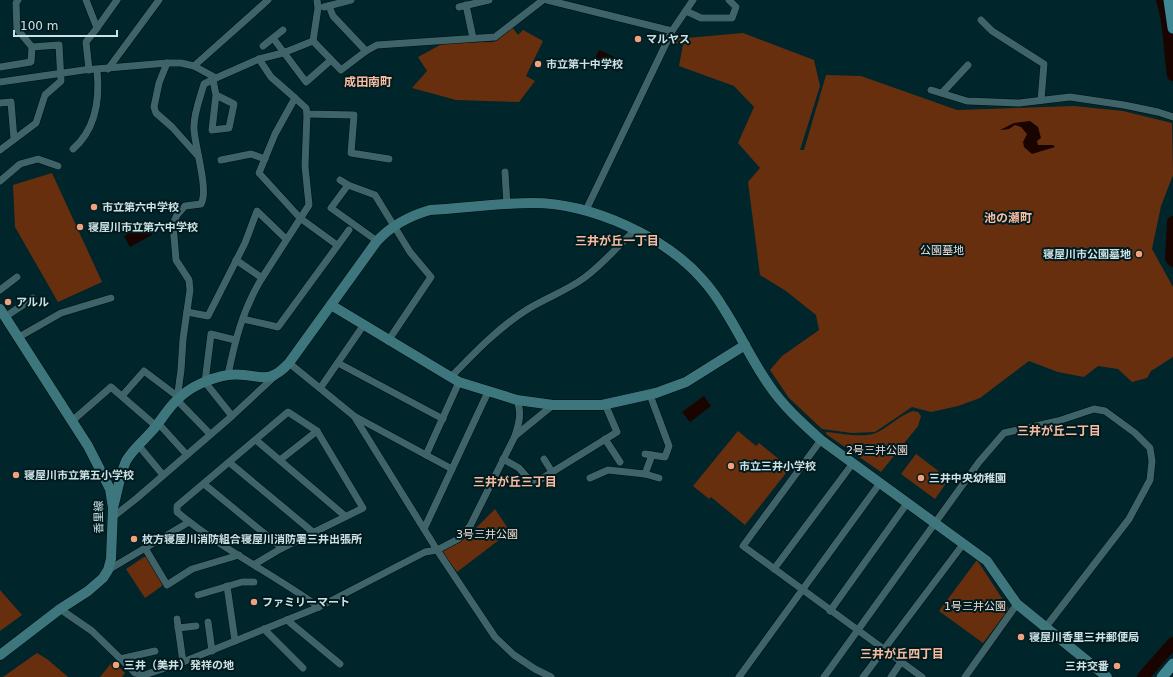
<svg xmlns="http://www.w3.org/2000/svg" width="1173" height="677" font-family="'DejaVu Sans','Noto Sans JP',sans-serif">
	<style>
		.green { fill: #682f0f }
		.water { fill: #190400 }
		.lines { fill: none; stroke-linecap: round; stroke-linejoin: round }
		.river { stroke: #190400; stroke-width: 12 }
		.street-casing { stroke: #000d0f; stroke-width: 8 }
		.secondary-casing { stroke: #000d0f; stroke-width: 11 }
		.primary-casing { stroke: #000d0f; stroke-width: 12 }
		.street { stroke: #3e646a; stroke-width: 7 }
		.secondary { stroke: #3e767e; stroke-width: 10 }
		.primary { stroke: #3f8792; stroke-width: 11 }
		.poi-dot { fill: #f1a17c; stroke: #001b1f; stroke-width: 1.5 }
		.labels { text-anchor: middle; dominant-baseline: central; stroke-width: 4; stroke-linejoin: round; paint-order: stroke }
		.poi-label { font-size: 11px; font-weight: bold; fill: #cce1e4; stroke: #001b1f; text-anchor: start }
		.park-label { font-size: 11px; fill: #f2dcd2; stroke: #001b1f }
		.street-label { font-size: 11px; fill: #cce1e4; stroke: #001b1f }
		.neighbourhood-label { font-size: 12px; font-weight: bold; fill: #f9bca0; stroke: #001b1f }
	</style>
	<rect width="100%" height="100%" fill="#00252b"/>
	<g class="green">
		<path d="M512,27L518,35L523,30L543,41L526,76L535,81L519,102L456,100L412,88L427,71L418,57L444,43L494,42Z"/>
		<path d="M743,33L814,60L820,86L800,150H804L826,75L861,76L957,110L1074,106L1123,111L1172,123L1173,175L1161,206L1152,249L1173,287V357L1151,371L1147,378L1132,382L1118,369L1098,366L1084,377L1058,372L1029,361L980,398L958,406L931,412L912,407L875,432L852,433L822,429L789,398L770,370L782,356L819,330L816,315L786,291L760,275L748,182L760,168L738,143L754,107L734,86L679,66L683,45L672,42L677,34L687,35V38Z"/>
		<path d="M52,173L102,282L58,302L15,227L13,185Z"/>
		<path d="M913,411L918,412L921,416L918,426L881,472L826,434V432C840,433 866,439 878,432C890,426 900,415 913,411Z"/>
		<path d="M738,431L756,446L759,443L790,468L745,525L711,497L709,499L693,486Z"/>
		<path d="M916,454L949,479L935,499L901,474Z"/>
		<path d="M495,509L507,527L499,540L457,572L442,552L467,537Z"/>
		<path d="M144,557H147L163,581L162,586L145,598L126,569Z"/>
		<path d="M977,560L1009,609L983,643L939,611Z"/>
		<path d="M0,590L22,615L0,631Z"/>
		<path d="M37,653L47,659L68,677H3Z"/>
		<path d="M113,661L125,673L122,677H100Z"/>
	</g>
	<g class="water">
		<path d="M599,50L623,61L618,72L594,61Z"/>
		<path d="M1030,121L1038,127L1041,138L1037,141L1038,145H1053L1055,147L1032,154L1024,147L1023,142L1027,134L1021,127L1015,125L1009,129L1000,130L1014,123Z"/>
		<path d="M147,224L152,235L130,247L124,236Z"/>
		<path d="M704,396L711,406L690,422L682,412Z"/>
	</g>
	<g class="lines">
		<g class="river">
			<path d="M1162,0C1170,22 1169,51 1173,75"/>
			<path d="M1173,222L1171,258L1173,261"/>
			<path d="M1143,677L1173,643"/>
		</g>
		<g class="street-casing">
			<g id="street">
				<path d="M86,0L97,28L117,0"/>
				<path d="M547,0L672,31"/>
				<path d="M466,5L473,38"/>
				<path d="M329,6L333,16L366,51"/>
				<path d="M324,7L351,0"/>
				<path d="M459,7L489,0"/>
				<path d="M686,11L701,18H732L736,7L729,0"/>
				<path d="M981,20L992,31L1044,64L1041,100"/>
				<path d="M273,38L306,82L331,60"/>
				<path d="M313,41L341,70L366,51L377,45L495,37L543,0"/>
				<path d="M313,41L318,8L317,0"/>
				<path d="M263,46L283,30"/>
				<path d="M259,59L271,77L295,98"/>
				<path d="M167,63L159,83L154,107L156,113L172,127L197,155"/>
				<path d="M194,66L268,0"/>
				<path d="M0,67L31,62L32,47L17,29L16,3L18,0"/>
				<path d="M108,69L159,0"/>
				<path d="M89,70L86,42L97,28"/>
				<path d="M213,80L216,95L234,104L229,128L212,130L216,95"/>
				<path d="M0,82L84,70L167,63H181L194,66L216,78L259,59L283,53L313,41"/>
				<path d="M931,90L967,101L1019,103L1070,97L1124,105L1158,112L1173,117"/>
				<path d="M942,93L968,65"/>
				<path d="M0,103L11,102L14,139"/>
				<path d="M73,149C96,129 100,99 97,70"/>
				<path d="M0,150L36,123L45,95L61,81L59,45L32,47"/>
				<path d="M221,160L251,154L265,159"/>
				<path d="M505,172L507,205"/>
				<path d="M340,180L348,185L375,195L410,252L431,277L388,341"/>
				<path d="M0,181L20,164L38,159L58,166"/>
				<path d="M348,185L331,208L377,241"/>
				<path d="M586,210L672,31L693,0"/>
				<path d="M337,245L300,218L259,173L275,134L295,98L306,108L307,114L354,115L351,153L389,159"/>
				<path d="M236,260L262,278L309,205L305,166L307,114"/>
				<path d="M0,290L17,277"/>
				<path d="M187,312L208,316L245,243L257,211L286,239"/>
				<path d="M5,317L33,298"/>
				<path d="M243,319L278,327L349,230"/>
				<path d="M19,337L61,313L111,298"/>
				<path d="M289,363L354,416L437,550L495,637L514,655L535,669L551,677"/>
				<path d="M338,363L443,419"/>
				<path d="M228,375C235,340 243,309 262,278"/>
				<path d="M451,377C474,353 499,327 528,309C546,298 566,291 584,278C602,265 618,246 635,230"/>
				<path d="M321,387L363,326"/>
				<path d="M122,396L144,371L177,396"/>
				<path d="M232,416L205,382L211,334L235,340"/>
				<path d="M354,416L452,469"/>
				<path d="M72,421L111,387L156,426"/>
				<path d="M158,423L187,455"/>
				<path d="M210,434L177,400L181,370L183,339L190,290L189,280L176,260L173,224L177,215L185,206L201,204C209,190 195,148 194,129C193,115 200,98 204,84L216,78"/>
				<path d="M515,436C519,423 522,414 517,400"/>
				<path d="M605,439L620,462"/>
				<path d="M256,440L345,516"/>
				<path d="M821,440L743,546L922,677"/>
				<path d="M139,446L163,475"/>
				<path d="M645,454L665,457L669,446L650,395"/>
				<path d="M426,455L459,382"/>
				<path d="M503,459L519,468L533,484L617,432L605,404"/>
				<path d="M544,459L552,472"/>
				<path d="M280,460L317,431"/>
				<path d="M230,463L314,533"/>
				<path d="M645,474L652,455"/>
				<path d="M590,478L608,470L645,474L659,478"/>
				<path d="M204,484L282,548"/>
				<path d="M113,517L137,498L232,416L274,377"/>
				<path d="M424,529L488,392"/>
				<path d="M145,548L167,585L192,569L239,555"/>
				<path d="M255,564L282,548L363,508L317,431L288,412L177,506V512C220,548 273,574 319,607"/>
				<path d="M774,569L853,463"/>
				<path d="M108,570L189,522"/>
				<path d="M227,586L235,641"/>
				<path d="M198,595L242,582H254"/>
				<path d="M60,609L92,631L130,668L135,673L144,675L183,662L319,607L425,552L437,550L458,539L470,526L515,436L553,405"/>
				<path d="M830,611L908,502"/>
				<path d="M177,619L183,662"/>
				<path d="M287,620L340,664"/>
				<path d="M208,622L212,651"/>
				<path d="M178,628L196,626"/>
				<path d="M264,629L303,668"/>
				<path d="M120,659L155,651"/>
				<path d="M739,677L880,483"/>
				<path d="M824,677L979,462L1004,433L1058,421L1094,409L1105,411L1135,433L1150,448L1152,461L1150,480L1129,519L1045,628"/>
				<path d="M863,677L964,543"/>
				<path d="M891,677L901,662"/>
				<path d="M965,677L1017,604"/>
			</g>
		</g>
		<g class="secondary-casing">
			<g id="secondary">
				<path d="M331,305L459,382L517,400L553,405H602L656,393L686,382L745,345"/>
				<path d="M0,309L88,446L110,489L113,508L111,559L108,570L103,578L88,591L60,609L0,655"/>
				<path d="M113,508C117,493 120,475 126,461C132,450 144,440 152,431C161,421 167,409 177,400C189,387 210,378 228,375C258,371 265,389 289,363L377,241C392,225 409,216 430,210C464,208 499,203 533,203C590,203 665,236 703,280C711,289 718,299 724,309C740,334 752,361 769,385C783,406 802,423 821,440L987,561L1017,604L1107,677"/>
			</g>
		</g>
		<g class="primary-casing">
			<g id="primary">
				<path d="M1169,0L1173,28"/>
				<path d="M1162,677L1173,664"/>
			</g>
		</g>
		<use href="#street" class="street"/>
		<use href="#secondary" class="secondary"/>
		<use href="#primary" class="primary"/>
	</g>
	<g class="poi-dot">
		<circle cx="638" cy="39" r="4"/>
		<circle cx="538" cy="64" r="4"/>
		<circle cx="94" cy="207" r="4"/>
		<circle cx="80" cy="227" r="4"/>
		<circle cx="1139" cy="254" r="4"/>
		<circle cx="8" cy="302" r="4"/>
		<circle cx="731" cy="466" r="4"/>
		<circle cx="16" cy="475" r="4"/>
		<circle cx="921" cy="478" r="4"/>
		<circle cx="134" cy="539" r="4"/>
		<circle cx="254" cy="602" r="4"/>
		<circle cx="1021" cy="637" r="4"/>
		<circle cx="116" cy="665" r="4"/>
		<circle cx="1117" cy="666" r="4"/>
	</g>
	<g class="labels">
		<g class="poi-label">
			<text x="646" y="39">マルヤス</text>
			<text x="546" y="64">市立第十中学校</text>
			<text x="102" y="207">市立第六中学校</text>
			<text x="88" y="227">寝屋川市立第六中学校</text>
			<text x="1131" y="254" text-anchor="end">寝屋川市公園墓地</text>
			<text x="16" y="302">アルル</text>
			<text x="739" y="466">市立三井小学校</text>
			<text x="24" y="475">寝屋川市立第五小学校</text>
			<text x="929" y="478">三井中央幼稚園</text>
			<text x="142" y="539">枚方寝屋川消防組合寝屋川消防署三井出張所</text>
			<text x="262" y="602">ファミリーマート</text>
			<text x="1029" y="637">寝屋川香里三井郵便局</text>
			<text x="124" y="665">三井（美井）発祥の地</text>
			<text x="1109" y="666" text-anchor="end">三井交番</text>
		</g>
		<g class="park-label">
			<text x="942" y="250">公園墓地</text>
			<text x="877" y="450">2号三井公園</text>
			<text x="487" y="534">3号三井公園</text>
			<text x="975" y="606">1号三井公園</text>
		</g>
		<g class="street-label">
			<text transform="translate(99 517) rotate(-91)">香里線</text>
		</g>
		<g class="neighbourhood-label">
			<text x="368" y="82">成田南町</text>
			<text x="1008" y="218">池の瀬町</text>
			<text x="617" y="241">三井が丘一丁目</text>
			<text x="1059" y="431">三井が丘二丁目</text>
			<text x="515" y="482">三井が丘三丁目</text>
			<text x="902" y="654">三井が丘四丁目</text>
		</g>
	</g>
	<path d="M14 30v6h103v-6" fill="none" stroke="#cce1e4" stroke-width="2"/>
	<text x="20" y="30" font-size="12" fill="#cce1e4" stroke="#001b1f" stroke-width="3" paint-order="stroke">100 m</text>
</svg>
